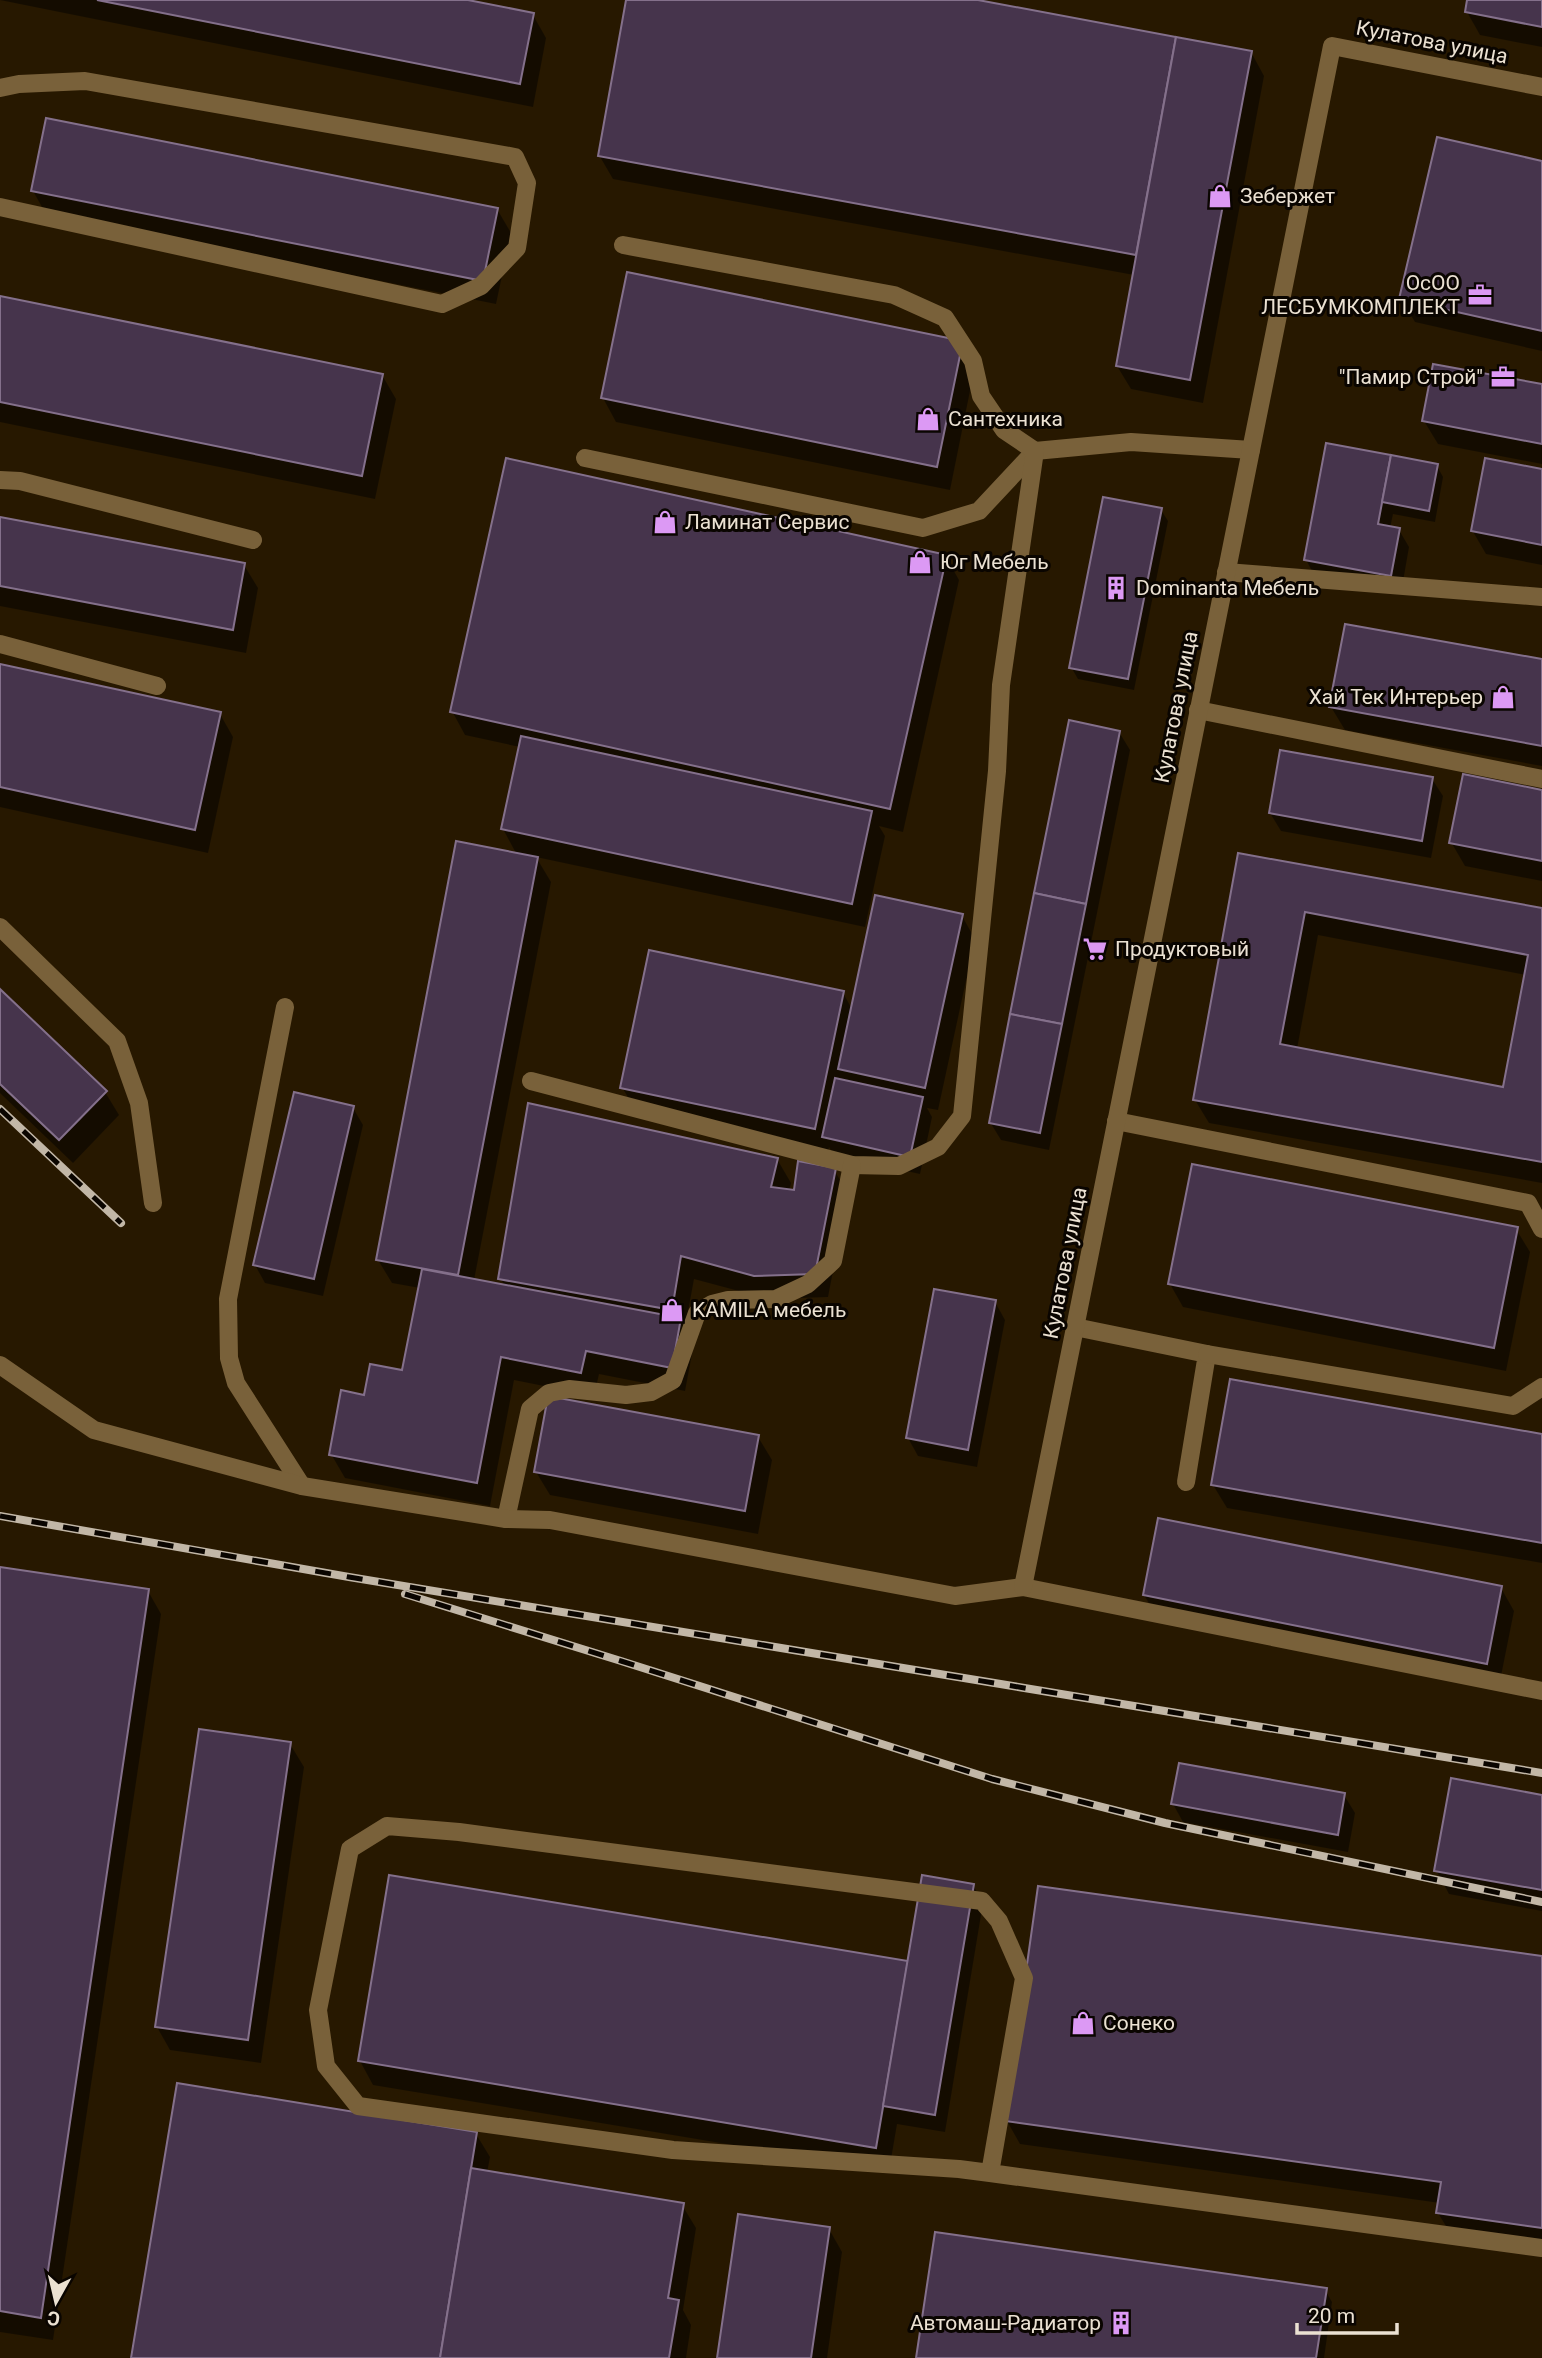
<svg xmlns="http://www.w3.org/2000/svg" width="1542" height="2358" font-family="Roboto,sans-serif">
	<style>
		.shadow { fill: #0007; fill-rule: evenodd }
		.building { fill: #46344c; stroke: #84708b; stroke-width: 2; fill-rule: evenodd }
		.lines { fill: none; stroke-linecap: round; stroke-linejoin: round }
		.service { stroke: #79613a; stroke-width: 18 }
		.minor { stroke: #79613a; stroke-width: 18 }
		.rail-casing { stroke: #c2b7a7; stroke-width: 8 }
		.rail { stroke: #0a0500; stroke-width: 5; stroke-dasharray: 16; stroke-linecap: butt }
		.labels { text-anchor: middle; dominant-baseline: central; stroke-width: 6; stroke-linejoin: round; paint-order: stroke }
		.street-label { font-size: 21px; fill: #ebe1d2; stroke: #0a0500 }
		.poi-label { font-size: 21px; fill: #ebe1d2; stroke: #0a0500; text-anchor: start }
	</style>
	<rect width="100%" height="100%" fill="#271800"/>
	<g class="shadow">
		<path d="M0,0H459L533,15L546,38L533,107Z"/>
		<path d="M628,0H968L1251,52L1264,76L1203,403L1131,389L1117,366L1134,275L613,179L599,155Z"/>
		<path d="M1469,0H1542V47L1480,35L1467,12Z"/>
		<path d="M1542,162V351L1415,322L1401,299Z"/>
		<path d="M33,191L497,209L511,233L496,304L46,214Z"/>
		<path d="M0,298L382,375L396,399L375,499L0,422Z"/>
		<path d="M962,343L975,366L950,490L616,422L603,398Z"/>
		<path d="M1542,386V464L1438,444L1424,421Z"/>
		<path d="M1327,445L1437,466L1443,477L1435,522L1393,514L1390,528L1399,530L1409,547L1401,593L1316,578L1306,560Z"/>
		<path d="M1542,471V565L1486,554L1472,530Z"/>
		<path d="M1161,510L1168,521L1134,690L1078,679L1071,667Z"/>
		<path d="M0,519L244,565L258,588L246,653L0,606Z"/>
		<path d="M946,557L959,580L903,832L879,826L885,836L865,927L536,857L551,882L474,1280L505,1286L500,1278L777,1159L791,1183L789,1191L796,1192L834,1170L848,1193L828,1297L769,1299L694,1279L685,1328L694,1343L685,1391L599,1374L594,1396L514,1380L490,1506L345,1478L331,1454L366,1397L404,1372L420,1288L392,1283L378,1260L517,855L503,829L520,747L465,735L452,711Z"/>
		<path d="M1542,661V766L1345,730L1331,707Z"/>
		<path d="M0,665L220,714L233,737L208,853L0,807Z"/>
		<path d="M1119,732L1130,750L1049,1150L1001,1140L990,1122Z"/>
		<path d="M1432,779L1443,796L1431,858L1281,831L1270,813Z"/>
		<path d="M1542,792V881L1465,866L1451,842Z"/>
		<path d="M1240,855L1542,909V1183L1209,1123L1195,1100ZM1318,935L1526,975L1505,1089L1297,1049Z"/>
		<path d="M962,916L975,939L938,1110L927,1108L932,1117L920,1174L834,1155L829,1147L828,1151L636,1111L622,1087L843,993L852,1009Z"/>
		<path d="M0,991L105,1092L119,1115L73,1163L0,1093Z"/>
		<path d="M353,1108L363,1125L323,1296L265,1283L255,1265Z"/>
		<path d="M1516,1229L1530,1252L1506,1371L1183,1307L1170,1284Z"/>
		<path d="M995,1302L1005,1320L977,1467L918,1456L908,1438Z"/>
		<path d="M1542,1435V1563L1227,1508L1213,1485Z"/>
		<path d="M758,1437L772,1460L758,1534L550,1495L536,1472Z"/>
		<path d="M0,1569L148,1591L161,1614L53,2340L0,2332Z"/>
		<path d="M1501,1588L1514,1611L1499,1686L1158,1618L1144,1595Z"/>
		<path d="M290,1744L304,1767L261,2063L170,2050L157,2027Z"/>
		<path d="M1344,1795L1355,1813L1348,1852L1183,1822L1173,1804Z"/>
		<path d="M1542,1797V1911L1449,1894L1436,1870Z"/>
		<path d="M973,1885L983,1903L945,2132L897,2124L889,2171L373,2085L360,2061L907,1963Z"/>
		<path d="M1542,1957V2249L1452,2236L1438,2213L1440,2203L1020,2144L1007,2121Z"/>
		<path d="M476,2134L490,2157L487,2173L682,2205L696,2228L683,2310L691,2325L686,2358H133Z"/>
		<path d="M829,2229L842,2252L827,2358H719Z"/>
		<path d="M1325,2290L1332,2302L1324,2358H918Z"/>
	</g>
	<g class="building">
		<path d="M97,0H468L534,13L520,84Z"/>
		<path d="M626,0H978L1176,37L1136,255L598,156Z"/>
		<path d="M1467,0H1542V27L1465,12Z"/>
		<path d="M1176,37L1252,51L1190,380L1116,366Z"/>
		<path d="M46,118L498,208L483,281L31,191Z"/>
		<path d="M1437,137L1542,161V331L1399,299Z"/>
		<path d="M627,272L963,341L937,467L601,398Z"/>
		<path d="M0,296L383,374L362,476L0,402Z"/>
		<path d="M1433,364L1542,384V444L1422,421Z"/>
		<path d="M1326,443L1391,455L1378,524L1400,528L1391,576L1304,560Z"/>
		<path d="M1391,455L1438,464L1429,511L1382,502Z"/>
		<path d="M506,458L947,555L890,809L450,712Z"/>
		<path d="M1485,458L1542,469V545L1471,531Z"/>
		<path d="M1103,497L1162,508L1128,679L1069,668Z"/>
		<path d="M0,517L245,563L233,630L0,586Z"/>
		<path d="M1345,624L1542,659V746L1329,707Z"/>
		<path d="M0,664L221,712L195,830L0,787Z"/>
		<path d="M1069,720L1120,731L1086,904L1034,893Z"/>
		<path d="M521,736L872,811L852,904L501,829Z"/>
		<path d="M1280,750L1433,777L1422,841L1269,813Z"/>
		<path d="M1463,774L1542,790V861L1449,843Z"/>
		<path d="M456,841L538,857L458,1275L376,1260Z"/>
		<path d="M1238,853L1542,908V1162L1193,1100ZM1305,912L1528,955L1503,1087L1280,1044Z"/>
		<path d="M1034,893L1086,904L1062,1024L1010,1014Z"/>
		<path d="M875,895L963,914L925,1088L838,1069Z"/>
		<path d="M649,950L844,991L815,1129L620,1088Z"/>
		<path d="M0,989L107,1091L59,1140L0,1084Z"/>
		<path d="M1010,1014L1062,1024L1040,1133L989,1123Z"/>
		<path d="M835,1078L923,1097L910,1157L822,1137Z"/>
		<path d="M294,1092L354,1106L314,1279L253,1265Z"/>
		<path d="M528,1103L778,1158L771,1187L794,1190L798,1161L836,1168L815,1274L754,1276L681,1256L672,1310L498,1279Z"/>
		<path d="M1192,1164L1518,1227L1494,1348L1168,1284Z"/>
		<path d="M422,1269L681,1318L672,1368L586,1351L581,1373L501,1357L477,1483L329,1455L341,1390L364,1395L370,1364L402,1370Z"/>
		<path d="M934,1289L996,1300L968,1450L906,1438Z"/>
		<path d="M1230,1379L1542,1434V1543L1211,1485Z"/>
		<path d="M548,1396L759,1435L745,1511L534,1472Z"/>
		<path d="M1158,1518L1502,1586L1487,1664L1143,1595Z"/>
		<path d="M0,1567L149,1589L41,2318L0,2311Z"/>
		<path d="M199,1729L291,1742L248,2040L155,2027Z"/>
		<path d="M1179,1763L1345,1793L1338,1835L1171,1804Z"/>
		<path d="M1451,1778L1542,1795V1890L1434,1871Z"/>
		<path d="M389,1875L908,1961L876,2148L358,2061Z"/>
		<path d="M922,1875L974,1884L935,2115L883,2106Z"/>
		<path d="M1038,1886L1542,1956V2228L1436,2213L1441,2182L1005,2121Z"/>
		<path d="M177,2083L477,2132L440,2358H131Z"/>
		<path d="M471,2168L684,2203L668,2298L679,2300L669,2358H440Z"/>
		<path d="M738,2214L830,2227L811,2358H717Z"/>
		<path d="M935,2232L1327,2288L1316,2358H916Z"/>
	</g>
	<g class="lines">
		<g class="service">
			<path d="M0,88L19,84L85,81L515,157L527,183L517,248L481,286L442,304L0,207"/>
			<path d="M585,458L923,528L979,511L1035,451L1131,442L1251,450"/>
			<path d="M0,480L20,481L253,540"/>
			<path d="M1226,572L1542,597"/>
			<path d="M0,644L157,686"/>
			<path d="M1198,710L1542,779"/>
			<path d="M0,927L117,1041L139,1103L153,1203"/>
			<path d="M285,1007L228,1299L229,1358L236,1383L302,1486"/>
			<path d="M531,1081L852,1165L899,1166L938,1147L962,1116L997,771L1001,685L1035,451L1004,430L981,396L973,361L945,318L894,295L623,245"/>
			<path d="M1116,1121L1528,1203L1542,1229"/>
			<path d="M1075,1327L1207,1354L1186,1482"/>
			<path d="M1207,1354L1513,1406L1542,1387"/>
			<path d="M506,1519L530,1409L549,1393L569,1389L626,1395L651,1392L673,1380L697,1313L712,1304L728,1300L776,1299L808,1284L833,1261L852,1165"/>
			<path d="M990,2173L1024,1978L999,1921L982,1901L459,1832L387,1826L350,1849L318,2010L326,2066L358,2106L673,2150L959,2169L990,2173L1542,2248"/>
		</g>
		<g class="minor">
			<path d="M0,1365L94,1430L302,1486L506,1519L550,1520L955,1596L1023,1587L1542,1691"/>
			<path d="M1023,1587L1332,46L1542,87"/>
		</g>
		<g class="rail-casing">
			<g id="rail">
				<path d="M0,1109L121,1223"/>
				<path d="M0,1516L349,1577L1542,1773"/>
				<path d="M405,1594L621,1661L992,1779L1165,1823L1542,1902"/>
			</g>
		</g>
		<use href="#rail" class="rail"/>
	</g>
	<defs>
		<g id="shop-bare" transform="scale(1.89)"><path d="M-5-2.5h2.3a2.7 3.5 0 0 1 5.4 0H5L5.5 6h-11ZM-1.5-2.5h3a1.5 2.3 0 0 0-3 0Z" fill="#dc99f4" stroke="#0a0500" stroke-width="2.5" paint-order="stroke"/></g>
		<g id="office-bare" transform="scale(1.89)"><path d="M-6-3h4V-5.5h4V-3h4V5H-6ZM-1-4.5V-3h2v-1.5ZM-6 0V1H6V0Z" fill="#dc99f4" stroke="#0a0500" stroke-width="2.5" paint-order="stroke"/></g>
		<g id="building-bare" transform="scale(1.89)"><path d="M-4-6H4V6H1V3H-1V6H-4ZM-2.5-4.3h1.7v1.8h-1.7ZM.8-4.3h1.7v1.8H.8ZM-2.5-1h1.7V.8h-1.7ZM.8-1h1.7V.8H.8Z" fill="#dc99f4" stroke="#0a0500" stroke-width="2.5" paint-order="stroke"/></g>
		<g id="supermarket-bare" transform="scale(1.89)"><path d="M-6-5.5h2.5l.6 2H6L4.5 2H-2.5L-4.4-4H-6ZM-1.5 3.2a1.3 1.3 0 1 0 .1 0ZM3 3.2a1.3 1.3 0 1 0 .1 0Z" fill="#dc99f4" stroke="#0a0500" stroke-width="2.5" paint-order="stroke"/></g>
	</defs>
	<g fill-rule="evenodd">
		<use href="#shop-bare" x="1220" y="196"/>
		<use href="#office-bare" x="1480" y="295"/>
		<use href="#office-bare" x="1503" y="377"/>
		<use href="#shop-bare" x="928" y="419"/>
		<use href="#shop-bare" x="665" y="522"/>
		<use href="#shop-bare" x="920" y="562"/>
		<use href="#building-bare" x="1116" y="588"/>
		<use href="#shop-bare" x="1503" y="697"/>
		<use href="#supermarket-bare" x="1095" y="949"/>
		<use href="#shop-bare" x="672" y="1310"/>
		<use href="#shop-bare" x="1083" y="2023"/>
		<use href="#building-bare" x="1121" y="2323"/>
	</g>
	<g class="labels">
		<g class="street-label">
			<text transform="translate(1432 42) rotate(11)">Кулатова улица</text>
			<text transform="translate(1176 707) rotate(-79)">Кулатова улица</text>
			<text transform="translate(1065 1263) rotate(-79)">Кулатова улица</text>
		</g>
		<g class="poi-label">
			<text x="1240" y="196">Зебержет</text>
			<text x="1460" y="283" text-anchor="end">ОсОО<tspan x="1460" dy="24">ЛЕСБУМКОМПЛЕКТ</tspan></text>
			<text x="1483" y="377" text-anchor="end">"Памир Строй"</text>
			<text x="948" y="419">Сантехника</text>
			<text x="685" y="522">Ламинат Сервис</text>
			<text x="940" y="562">Юг Мебель</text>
			<text x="1136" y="588">Dominanta Мебель</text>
			<text x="1483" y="697" text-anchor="end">Хай Тек Интерьер</text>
			<text x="1115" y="949">Продуктовый</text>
			<text x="692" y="1310">KAMILA мебель</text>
			<text x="1103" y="2023">Сонеко</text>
			<text x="1101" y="2323" text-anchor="end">Автомаш-Радиатор</text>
		</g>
	</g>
	<g transform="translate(56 2302) rotate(188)" stroke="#0a0500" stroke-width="5" paint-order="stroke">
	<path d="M0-5L12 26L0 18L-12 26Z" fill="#ebe1d2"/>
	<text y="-10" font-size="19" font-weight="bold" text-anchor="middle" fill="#ebe1d2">С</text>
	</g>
	<path d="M1297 2323v10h100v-10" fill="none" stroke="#ebe1d2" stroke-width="3.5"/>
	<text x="1308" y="2323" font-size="21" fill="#ebe1d2" stroke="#0a0500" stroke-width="5" paint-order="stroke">20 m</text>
</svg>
